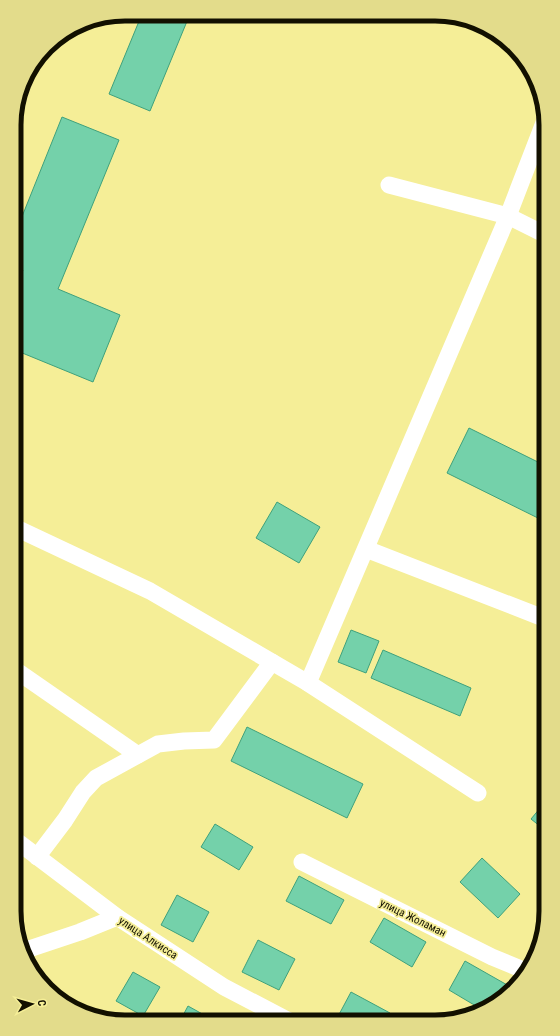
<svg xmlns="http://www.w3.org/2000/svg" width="560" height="1036" font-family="'Roboto Condensed',sans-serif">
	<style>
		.building { fill: #74d1aa; stroke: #3fa17c }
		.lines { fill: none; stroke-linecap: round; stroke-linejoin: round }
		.minor { stroke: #fff; stroke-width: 17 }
		.labels { text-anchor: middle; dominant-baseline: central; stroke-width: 3.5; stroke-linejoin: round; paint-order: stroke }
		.street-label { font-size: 11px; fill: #121000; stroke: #f5ee97 }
		.rim { fill: none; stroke: #121000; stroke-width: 5 }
	</style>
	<rect width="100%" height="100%" fill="#f5ee97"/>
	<g class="building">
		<path d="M142,14H190L150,111L109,94Z"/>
		<path d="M62,117L119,140L58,289L120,315L93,382L15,350V291L23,270L15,267V234Z"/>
		<path d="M469,428L546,466V522L447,473Z"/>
		<path d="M277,502L320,527L299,563L256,538Z"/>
		<path d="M351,630L379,641L366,673L338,662Z"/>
		<path d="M383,650L471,688L460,716L371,678Z"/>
		<path d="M247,727L363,784L347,818L231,761Z"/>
		<path d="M546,801V831L531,819Z"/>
		<path d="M215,824L253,847L239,870L201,847Z"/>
		<path d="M482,858L520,894L498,918L460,882Z"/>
		<path d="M299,876L344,900L331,924L286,901Z"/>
		<path d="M177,895L209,912L193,942L161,925Z"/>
		<path d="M384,918L426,942L412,967L370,942Z"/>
		<path d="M258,940L295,959L279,990L242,972Z"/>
		<path d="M465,961L509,986L506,991L481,1009L449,990Z"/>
		<path d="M133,972L160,987L143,1016L116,1001Z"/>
		<path d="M351,992L390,1013L385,1022H335Z"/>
		<path d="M188,1006L215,1021H180Z"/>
	</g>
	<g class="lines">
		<g class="minor">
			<path d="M389,185L508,216L546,235"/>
			<path d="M14,527L150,591L308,683L478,793"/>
			<path d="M366,549L546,619"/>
			<path d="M14,669L138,755"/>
			<path d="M308,683L508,216L545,120"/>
			<path d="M14,839L117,917L224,987L291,1022"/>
			<path d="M37,857L65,820L83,792L96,778L158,744L184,741L214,740L272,662"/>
			<path d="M302,862L492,957L526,971"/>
			<path d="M23,951L80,932L117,917"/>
		</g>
	</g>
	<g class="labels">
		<g class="street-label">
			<text transform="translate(413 918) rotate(26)">улица Жоламан</text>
			<text transform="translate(148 938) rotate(33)">улица Алкисса</text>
		</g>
	</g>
	<path d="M0 0H560V1036H0ZM125 21H435A104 104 0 0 1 539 125V911A104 104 0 0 1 435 1015H125A104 104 0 0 1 21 911V125A104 104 0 0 1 125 21Z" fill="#e3dc8b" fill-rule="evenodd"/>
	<path class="rim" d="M125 21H435A104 104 0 0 1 539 125V911A104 104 0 0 1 435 1015H125A104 104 0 0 1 21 911V125A104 104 0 0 1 125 21Z"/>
	<g transform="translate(32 1004) rotate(84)" stroke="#f5ee97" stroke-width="3" paint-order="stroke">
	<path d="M0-3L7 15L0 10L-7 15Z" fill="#121000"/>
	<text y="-6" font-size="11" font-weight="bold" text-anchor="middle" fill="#121000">С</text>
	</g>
</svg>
